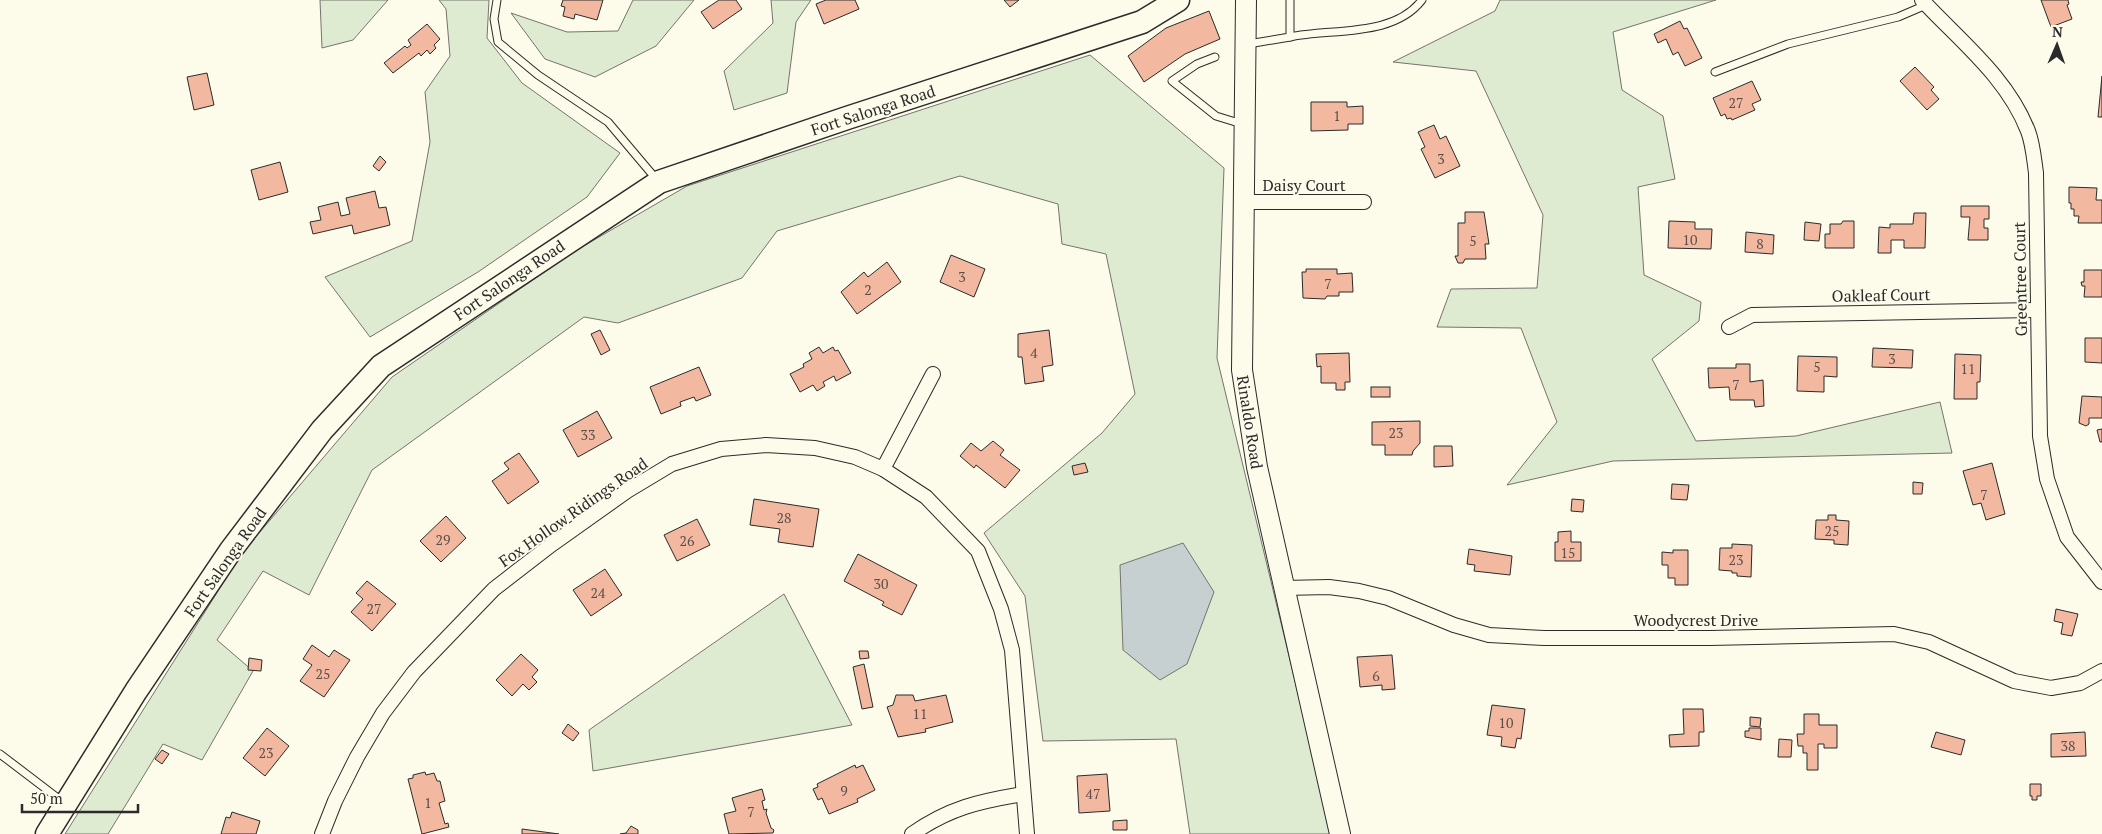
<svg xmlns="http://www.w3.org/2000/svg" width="2102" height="834" font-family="'PT Serif',serif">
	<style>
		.green { fill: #deebd1; stroke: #74746e }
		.water { fill: #c7d0d0; stroke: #74746e }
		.building { fill: #f2b8a0; stroke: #2b2b2b }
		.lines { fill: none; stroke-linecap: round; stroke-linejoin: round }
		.lane-casing { stroke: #2b2b2b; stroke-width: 9 }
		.street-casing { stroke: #2b2b2b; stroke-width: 16 }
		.secondary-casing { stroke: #2b2b2b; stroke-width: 22 }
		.primary-casing { stroke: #2b2b2b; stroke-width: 25 }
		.lane { stroke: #fdfbea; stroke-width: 7 }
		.street { stroke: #fdfbea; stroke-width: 14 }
		.secondary { stroke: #fdfbea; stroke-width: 20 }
		.primary { stroke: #fdfbea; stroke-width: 22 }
		.labels { text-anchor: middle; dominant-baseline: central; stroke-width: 4; stroke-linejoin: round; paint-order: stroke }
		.number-label { font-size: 14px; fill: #5d4e48 }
		.street-label { font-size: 16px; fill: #2b2b2b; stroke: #fdfbea }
	</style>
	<rect width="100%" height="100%" fill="#fdfbea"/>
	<g class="green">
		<path d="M320,0H388L353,40L322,48Z"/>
		<path d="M439,0H489L487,38L522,83L620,153L587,197L478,272L370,337L325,277L412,241L430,142L425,92L450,56L446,9Z"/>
		<path d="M633,0H694L656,46L595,77L545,59L511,13L567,32L618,31Z"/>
		<path d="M771,0H811L796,22L787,93L734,110L724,71L773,23Z"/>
		<path d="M1500,0H1716L1613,32L1622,90L1663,116L1675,179L1638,187L1644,275L1701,302L1699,321L1652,359L1696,441L1796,436L1940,402L1952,453L1613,461L1507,485L1557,422L1521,328L1437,327L1451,289L1537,288L1543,215L1476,71L1393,62L1495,11Z"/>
		<path d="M1090,55L1224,168L1217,358L1332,834H1190L1176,739L1043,741L1025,596L984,533L1102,433L1135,394L1106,254L1062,244L1058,204L960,176L777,231L742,278L618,323L584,317L372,470L309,595L263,571L217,640L253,671L202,760L163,744L108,834H65L242,553L392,377L575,251L687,186Z"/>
		<path d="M784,594L852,725L593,771L589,730Z"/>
	</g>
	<path class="water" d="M1183,543L1214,592L1187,664L1160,680L1123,650L1120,565Z"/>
	<g class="building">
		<path d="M563,0H603L597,20L575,14L574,19L563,16L565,7L561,6Z"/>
		<path d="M719,0H736L742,9L713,29L701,12Z"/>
		<path d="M826,0H855L859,9L824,24L816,4Z"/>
		<path d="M1004,0H1019L1010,7Z"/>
		<path d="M2041,0H2068L2069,4L2067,5L2072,19L2051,27Z"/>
		<path d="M1209,11L1220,39L1185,54L1144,82L1128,56L1166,28Z"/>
		<path d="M1680,21L1684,29L1687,28L1702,58L1685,66L1678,52L1673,55L1666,39L1658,43L1654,34Z"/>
		<path d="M427,24L440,39L434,45L436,48L430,54L427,50L421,56L419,53L393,73L384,63L405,46L407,48L411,45L408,40Z"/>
		<path d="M1915,67L1934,87L1931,90L1939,99L1927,110L1900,81Z"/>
		<path d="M207,73L214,105L194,110L187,77Z"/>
		<path d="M2102,76V117H2098Z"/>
		<path d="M1752,81L1761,100L1752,104L1755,110L1732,120L1731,118L1727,119L1725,114L1721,116L1713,98Z"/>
		<path d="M1311,102H1347V107L1363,106V124H1348V130L1311,131Z"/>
		<path d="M1434,125L1440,139L1446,136L1460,166L1435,178L1421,149L1425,147L1418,132Z"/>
		<path d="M380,156L386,162L379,171L373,166Z"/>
		<path d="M280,162L288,192L259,200L251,170Z"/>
		<path d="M2069,187L2097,188L2096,200H2102V223H2078L2079,216H2074V209H2071V203H2069Z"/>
		<path d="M375,191L379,208L386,207L390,225L354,234L352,225L313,234L310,222L321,220L318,207L338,202L341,216L350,214L346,198Z"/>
		<path d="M1961,206H1989V219H1984V228H1988V240H1968L1970,217H1961Z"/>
		<path d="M1465,212H1484L1489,244H1485L1486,259H1465L1463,263H1458L1455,256H1458V223H1465Z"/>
		<path d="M1914,213H1926L1925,248H1904V240H1891V253H1878L1879,227L1890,228V224H1913Z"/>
		<path d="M1669,221L1695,222V229H1712L1711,249L1668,248Z"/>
		<path d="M1843,221H1854V248H1825V234H1830V224H1841Z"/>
		<path d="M1805,222L1821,224L1819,241L1804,240Z"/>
		<path d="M1746,232L1774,235L1773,254L1745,252Z"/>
		<path d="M951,255L985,269L974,297L940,282Z"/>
		<path d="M887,262L901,282L857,314L841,292L864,272L868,277Z"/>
		<path d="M1306,269H1337V274L1352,273L1353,292H1339V296H1327L1325,299L1303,298L1302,272H1306Z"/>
		<path d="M2084,270H2102V297H2084L2085,286H2082L2081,282H2084Z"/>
		<path d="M600,330L610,350L601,355L591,334Z"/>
		<path d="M1049,330L1053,365L1042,367L1044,381L1025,384L1022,357H1018V334Z"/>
		<path d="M2085,338H2102V363L2085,362Z"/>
		<path d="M819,347L823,353L833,347L835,351L838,350L851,373L836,381L834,376L823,382L825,386L817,391L813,385L800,392L790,374L804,367L803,364L812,359L809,353Z"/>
		<path d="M1873,348L1913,350L1912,368L1872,367Z"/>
		<path d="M1349,353L1350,382H1345V390H1336V383H1321V366L1317,367L1316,354Z"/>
		<path d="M1955,354L1981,355L1980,382H1977V399H1954Z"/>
		<path d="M1798,356L1837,357V377L1824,376V392L1797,391Z"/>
		<path d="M1736,364H1750V382L1763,380L1764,406L1755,407L1754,400H1730L1729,387L1709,388L1708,368H1736Z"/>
		<path d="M699,367L711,395L696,401L694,397L680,402L681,406L661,414L650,387Z"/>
		<rect x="1371" y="387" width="19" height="10"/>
		<path d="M2082,396L2102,397V418H2089V424L2086,426L2079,423Z"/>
		<path d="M597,411L612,438L578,457L563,430Z"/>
		<path d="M1420,421V443L1413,451L1412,455H1385V445H1372V422Z"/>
		<path d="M2102,429V442H2100L2097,430Z"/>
		<path d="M993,441L1004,450L1000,455L1020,470L1005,488L976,465L974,468L960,456L971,443L981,451Z"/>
		<path d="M1434,446H1452L1453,466L1434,467Z"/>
		<path d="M519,453L539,482L508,504L492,481L509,469L504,463Z"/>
		<path d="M1085,463L1088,472L1074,475L1072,466Z"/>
		<path d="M1992,463L2005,514L1986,520L1981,503L1973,505L1963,471Z"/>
		<path d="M1913,482L1923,483L1922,494H1913Z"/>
		<path d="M1672,484L1689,485L1687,500L1671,499Z"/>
		<path d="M754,499L819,509L813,547L778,542L780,529L750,525Z"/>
		<path d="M1572,499L1584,500L1583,512L1571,511Z"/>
		<path d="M1828,515H1836V520L1849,521L1848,545L1834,544V540L1815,539L1816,520H1828Z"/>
		<path d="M446,516L466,538L441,562L420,541Z"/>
		<path d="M697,519L710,545L677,561L664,535Z"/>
		<path d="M1571,531V542H1581V561H1555V542H1558V532Z"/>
		<path d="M1732,544L1752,545L1751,577L1737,576V573H1732V571L1719,570L1720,548H1732Z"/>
		<path d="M1469,549L1512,556L1510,575L1474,571L1475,565L1467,564Z"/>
		<path d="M1673,550H1688V585H1675V578H1668V565H1662V552L1673,553Z"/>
		<path d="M858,554L917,585L902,615L882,605L884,602L844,581Z"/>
		<path d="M605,569L622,595L591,616L573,590Z"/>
		<path d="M367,581L396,604L372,631L351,612L363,599L356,593Z"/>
		<path d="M2056,609L2078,614L2072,636L2061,634L2063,623L2054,621Z"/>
		<path d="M312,645L329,657L334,650L350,660L324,697L300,681L312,665L303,659Z"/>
		<path d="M859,651H868L869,658L860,659Z"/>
		<path d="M521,654L538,670L532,677L537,682L529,690L523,684L512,696L496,680Z"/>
		<path d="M1392,655L1395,689L1382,690V685L1360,687L1357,657Z"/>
		<path d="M249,658L262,660L261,671L248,670Z"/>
		<path d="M864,664L873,707L862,709L853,667Z"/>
		<path d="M896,695H913L915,701L946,695L953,722L925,729L926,732L898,737L887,707L893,705Z"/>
		<path d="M1492,705L1525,709L1521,739L1517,738L1515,748L1501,746L1502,737L1487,735Z"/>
		<path d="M1683,709H1703L1704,732H1699V746L1670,747L1669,735L1684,734Z"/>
		<path d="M1804,714H1819V725H1837V748H1824V744H1818V770H1807V753H1803V746H1798L1797,734H1804Z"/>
		<path d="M1750,717L1761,718L1760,727L1750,726Z"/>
		<path d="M568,724L579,733L573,741L562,733Z"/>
		<path d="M267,728L289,746L265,776L243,758Z"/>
		<path d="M1749,728H1761V740L1745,737V731H1749Z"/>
		<path d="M1936,732L1965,740L1961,755L1931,747Z"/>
		<path d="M2085,732L2086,756L2051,757V734Z"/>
		<path d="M1779,739L1792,740L1791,757H1778Z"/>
		<path d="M162,750L169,754L162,764L155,759Z"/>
		<path d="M855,765L856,768L863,765L875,790L857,799L858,802L829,814L822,798L818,800L813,789L818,787L817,784Z"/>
		<path d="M425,772L426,775L434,773L437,781H440L445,801L439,803L445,824L448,823L449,827L422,834L408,779L413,778V775Z"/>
		<path d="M1107,774L1110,811L1079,813L1077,776Z"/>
		<path d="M2030,784H2041V796H2037V800H2032V796H2030Z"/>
		<path d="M762,789L765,800L762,801L764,810L767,809L766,813L771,828L774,830L773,833L729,834L724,814L736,811L732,798Z"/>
		<path d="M232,812L260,821L256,834H221L226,817L230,818Z"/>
		<path d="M1127,820V830H1113V821Z"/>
		<path d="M631,826L638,830V834H620L626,833Z"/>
		<path d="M522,829L559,834H522Z"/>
	</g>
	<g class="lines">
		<g class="lane-casing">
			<g id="lane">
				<path d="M497,0L494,19L498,42L538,75L608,122L657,180"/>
				<path d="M1290,37C1331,28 1393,38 1422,0"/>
				<path d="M1248,44L1290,37V0"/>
				<path d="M1215,57L1197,64L1172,81L1216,116L1242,124"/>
				<path d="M1715,72L1788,44L1898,17L1926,5"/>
				<path d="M0,754L63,802"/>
			</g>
		</g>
		<g class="street-casing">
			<g id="street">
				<path d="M1922,0C1960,41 2007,77 2028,131C2033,144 2034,159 2036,173L2040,436L2047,479L2067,537L2102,582"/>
				<path d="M1243,202H1364"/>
				<path d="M1729,327L1752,315L2037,310"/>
				<path d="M883,469L933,374"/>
				<path d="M1284,588L1329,587L1359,591L1388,598L1454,625L1489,635L1544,638H1710L1894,634L1929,642L2014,681L2051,688L2080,683L2102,671"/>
				<path d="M322,834L335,801L357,757L383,713L414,672L494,589L551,545L627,491L672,464L721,449L766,445L815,448L855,457L883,469L926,497L978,551L1001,609L1012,650L1027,834"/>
				<path d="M912,834C949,808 980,801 1023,794"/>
			</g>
		</g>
		<g class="secondary-casing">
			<path id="secondary" d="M1246,0L1242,370L1257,467L1340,834"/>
		</g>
		<g class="primary-casing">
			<path id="primary" d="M47,834L136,691L231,550L322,430L381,366L659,182L847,118L1142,22L1178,0"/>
		</g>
		<use href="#lane" class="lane"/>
		<use href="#street" class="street"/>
		<use href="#secondary" class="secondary"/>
		<use href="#primary" class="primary"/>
	</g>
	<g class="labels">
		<g class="number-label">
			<text x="1736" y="102">27</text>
			<text x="1337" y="115">1</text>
			<text x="1441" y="158">3</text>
			<text x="1690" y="239">10</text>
			<text x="1473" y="240">5</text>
			<text x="1760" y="243">8</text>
			<text x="962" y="276">3</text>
			<text x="1328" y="283">7</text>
			<text x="868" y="289">2</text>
			<text x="1034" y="352">4</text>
			<text x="1892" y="358">3</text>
			<text x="1817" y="366">5</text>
			<text x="1968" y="368">11</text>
			<text x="1736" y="384">7</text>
			<text x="1396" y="432">23</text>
			<text x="588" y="434">33</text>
			<text x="1984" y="494">7</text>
			<text x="784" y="517">28</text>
			<text x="1832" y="530">25</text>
			<text x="443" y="539">29</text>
			<text x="687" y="540">26</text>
			<text x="1568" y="552">15</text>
			<text x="1736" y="559">23</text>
			<text x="881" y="583">30</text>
			<text x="598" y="592">24</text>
			<text x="374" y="608">27</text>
			<text x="323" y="673">25</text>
			<text x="1376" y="675">6</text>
			<text x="920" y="713">11</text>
			<text x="1506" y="722">10</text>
			<text x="2068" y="745">38</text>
			<text x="266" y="752">23</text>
			<text x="844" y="790">9</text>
			<text x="1093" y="793">47</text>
			<text x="428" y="802">1</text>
			<text x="751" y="811">7</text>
		</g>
		<g class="street-label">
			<text transform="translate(873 110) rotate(-18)">Fort Salonga Road</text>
			<text x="1304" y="185">Daisy Court</text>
			<text transform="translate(2020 279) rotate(-91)">Greentree Court</text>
			<text transform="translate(509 280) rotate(-34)">Fort Salonga Road</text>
			<text transform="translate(1881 295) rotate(-1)">Oakleaf Court</text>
			<text transform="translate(1250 422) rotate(81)">Rinaldo Road</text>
			<text transform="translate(573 512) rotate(-35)">Fox Hollow Ridings Road</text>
			<text transform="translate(225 562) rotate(-55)">Fort Salonga Road</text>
			<text x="1696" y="620">Woodycrest Drive</text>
		</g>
	</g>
	<g transform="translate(2057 45) rotate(2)" stroke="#fdfbea" stroke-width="4" paint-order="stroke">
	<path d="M0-4L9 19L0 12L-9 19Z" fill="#2b2b2b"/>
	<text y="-8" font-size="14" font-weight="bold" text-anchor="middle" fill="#2b2b2b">N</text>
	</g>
	<path d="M22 804v8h116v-8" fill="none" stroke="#2b2b2b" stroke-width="2.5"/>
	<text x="30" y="804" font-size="15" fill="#2b2b2b" stroke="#fdfbea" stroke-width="4" paint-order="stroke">50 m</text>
</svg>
